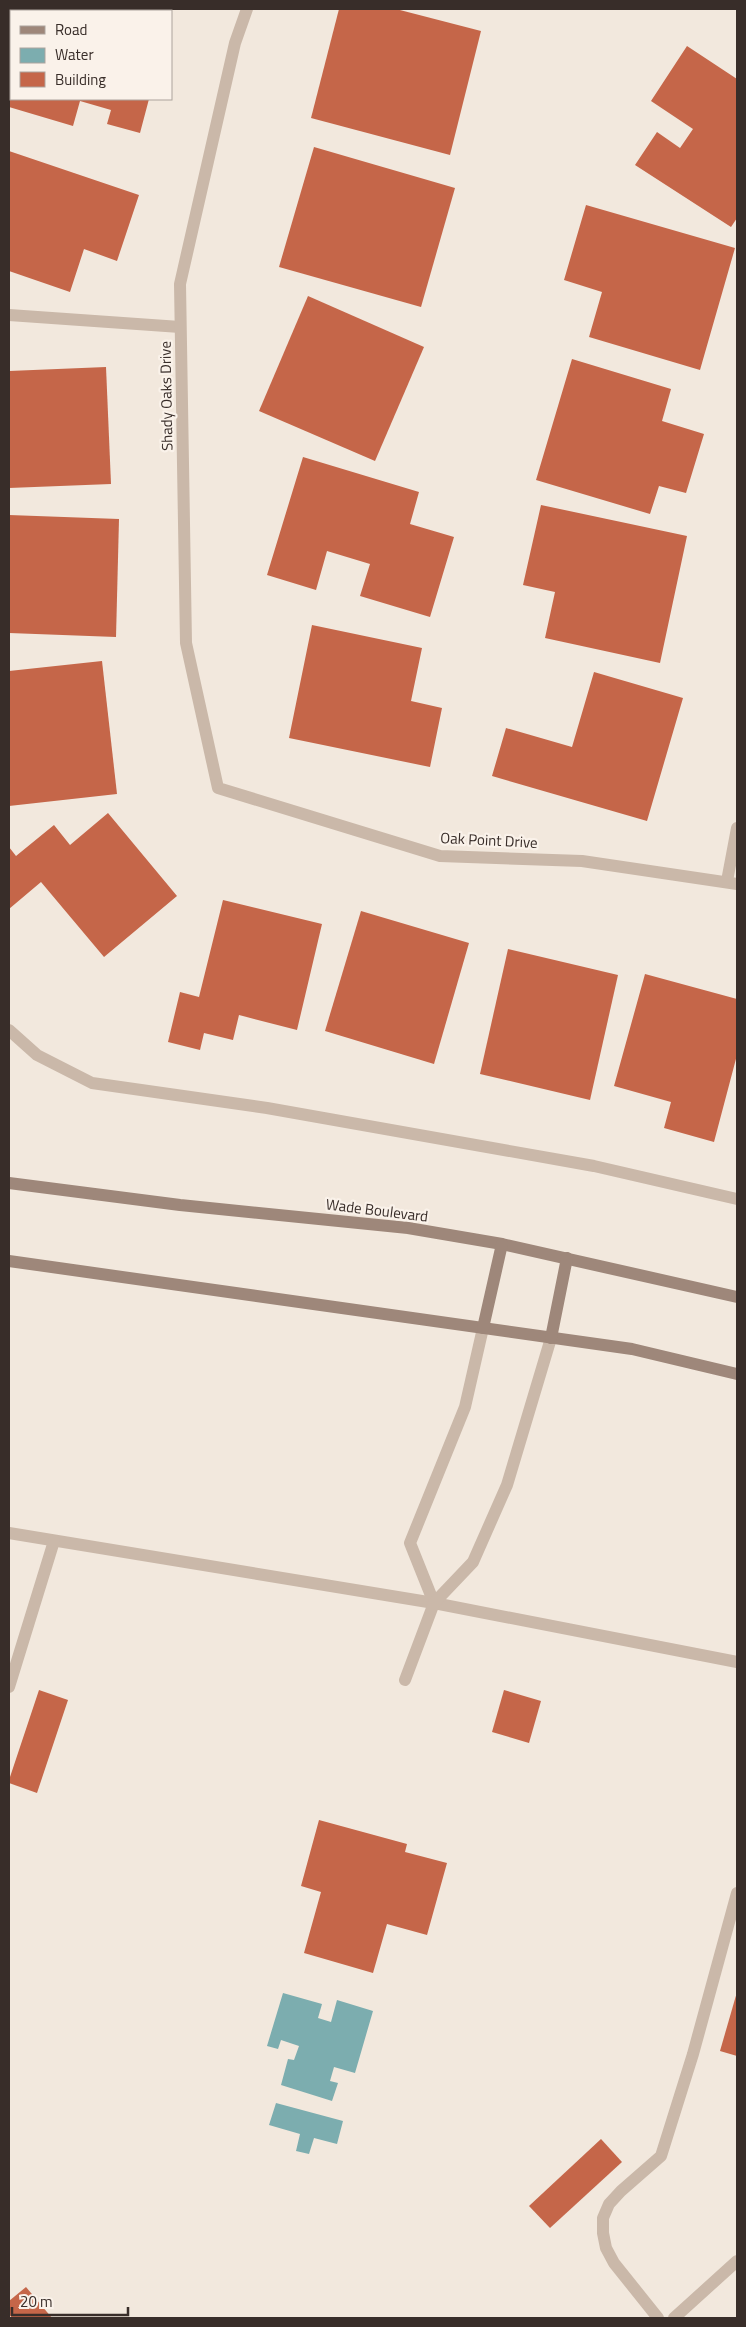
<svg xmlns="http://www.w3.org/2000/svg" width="746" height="2327" font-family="'Titillium Web',sans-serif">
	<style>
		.water { fill: #7cadaf }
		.building { fill: #c56649 }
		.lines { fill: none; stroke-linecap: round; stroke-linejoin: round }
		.lane { stroke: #cab8a9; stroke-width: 12 }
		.street { stroke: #cab8a9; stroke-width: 12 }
		.secondary { stroke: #9e877a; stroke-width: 12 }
		.labels { text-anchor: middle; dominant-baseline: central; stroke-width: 4.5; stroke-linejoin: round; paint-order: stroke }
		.street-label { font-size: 15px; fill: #382d29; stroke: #faf2ea }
	</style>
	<rect width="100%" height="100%" fill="#f2e8dd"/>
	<g class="water">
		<path d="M283,1993L322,2004L318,2018L331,2022L337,2000L373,2011L355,2073L334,2067L330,2081L338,2083L332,2101L281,2085L288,2059L294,2060L299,2046L281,2040L278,2049L267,2046Z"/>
		<path d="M276,2103L343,2121L337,2144L314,2138L309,2154L296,2151L300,2134L269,2125Z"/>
	</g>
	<g class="building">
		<path d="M38,9H90L97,11H38Z"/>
		<path d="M339,9H396L481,31L450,155L311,118Z"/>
		<path d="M687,46L737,79V218L731,227L635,165L657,132L680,148L693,129L651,101Z"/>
		<path d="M11,70V99H149L140,133L107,124L111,110L80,101L73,126L9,107Z"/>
		<path d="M314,147L455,188L421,307L279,267Z"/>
		<path d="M9,151L139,195L117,261L84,249L70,292L9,271Z"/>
		<path d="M586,205L735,248L700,370L589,337L602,292L564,280Z"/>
		<path d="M308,296L424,347L375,461L259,411Z"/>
		<path d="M572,359L671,389L662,421L704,434L686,493L659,486L650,514L536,480Z"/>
		<path d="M106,367L111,484L9,488V371Z"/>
		<path d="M303,457L419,492L410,524L454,537L430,617L360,596L370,564L327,551L316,590L267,575Z"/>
		<path d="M541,505L687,536L660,663L545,638L555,592L523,585Z"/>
		<path d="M9,515L119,519L116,637L9,633Z"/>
		<path d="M312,625L422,648L411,701L442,708L430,767L289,738Z"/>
		<path d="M102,661L117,794L9,806V671Z"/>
		<path d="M594,672L683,698L647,821L492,776L506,728L572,747Z"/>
		<path d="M108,813L177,896L104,957L41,882L9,909V847L16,856L54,825L70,845Z"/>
		<path d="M223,900L322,924L297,1030L239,1015L233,1040L204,1033L200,1050L168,1042L180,992L199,997Z"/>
		<path d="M361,911L469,943L434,1064L325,1031Z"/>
		<path d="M508,949L618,975L590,1100L480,1074Z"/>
		<path d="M645,974L737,999V1055L714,1142L664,1128L671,1102L614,1086Z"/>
		<path d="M39,1690L68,1700L37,1793L9,1783V1780Z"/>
		<path d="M504,1690L541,1701L529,1743L492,1732Z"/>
		<path d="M319,1820L407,1844L405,1852L447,1863L427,1935L387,1924L373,1973L304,1953L321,1892L301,1886Z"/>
		<path d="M737,1992V2056L720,2051Z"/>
		<path d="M601,2139L622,2162L550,2228L529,2206Z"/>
		<path d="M26,2287L52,2318H12L9,2314V2301Z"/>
	</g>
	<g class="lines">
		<g class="lane">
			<path d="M9,315L180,327"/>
			<path d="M9,1030L37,1055L92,1083L267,1108L594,1166L737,1199"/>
			<path d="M9,1533L434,1603L737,1662"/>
			<path d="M434,1603L410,1543L465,1407L483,1328"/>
			<path d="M405,1680L434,1603L473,1562L507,1485L551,1338"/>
			<path d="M9,1687L54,1541"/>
			<path d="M658,2318L614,2263L606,2248L603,2233V2218L609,2204L621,2191L661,2156L693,2054L737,1893"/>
			<path d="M674,2318L737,2261"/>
		</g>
		<g class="street">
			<path d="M247,9L235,43L180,284L186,643L218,788L440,856L582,861L737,884"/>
			<path d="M727,881L737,828"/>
		</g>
		<g class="secondary">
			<path d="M9,1183L180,1205L408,1228L502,1244L737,1297"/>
			<path d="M9,1261L632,1349L737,1374"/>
			<path d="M483,1328L502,1244"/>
			<path d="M551,1338L567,1258"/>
		</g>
	</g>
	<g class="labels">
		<g class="street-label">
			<text transform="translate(166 396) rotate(-91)">Shady Oaks Drive</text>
			<text transform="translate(489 840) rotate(3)">Oak Point Drive</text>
			<text transform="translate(377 1210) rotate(7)">Wade Boulevard</text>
		</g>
	</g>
	<rect width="746" height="2327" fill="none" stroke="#382d29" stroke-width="20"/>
	<rect x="10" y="10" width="162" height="90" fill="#faf2ea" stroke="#aca39d"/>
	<rect x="20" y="26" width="25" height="8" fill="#9e877a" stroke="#aca39d"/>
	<text x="55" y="35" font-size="15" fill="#382d29">Road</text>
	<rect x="20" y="48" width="25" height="15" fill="#7cadaf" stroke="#aca39d"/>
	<text x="55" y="60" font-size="15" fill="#382d29">Water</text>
	<rect x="20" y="72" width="25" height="15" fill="#c56649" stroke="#aca39d"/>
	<text x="55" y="85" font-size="15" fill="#382d29">Building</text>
	<path d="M12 2307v8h116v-8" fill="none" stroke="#382d29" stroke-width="2.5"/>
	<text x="20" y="2307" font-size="15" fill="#382d29" stroke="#faf2ea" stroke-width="4" paint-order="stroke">20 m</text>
</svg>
